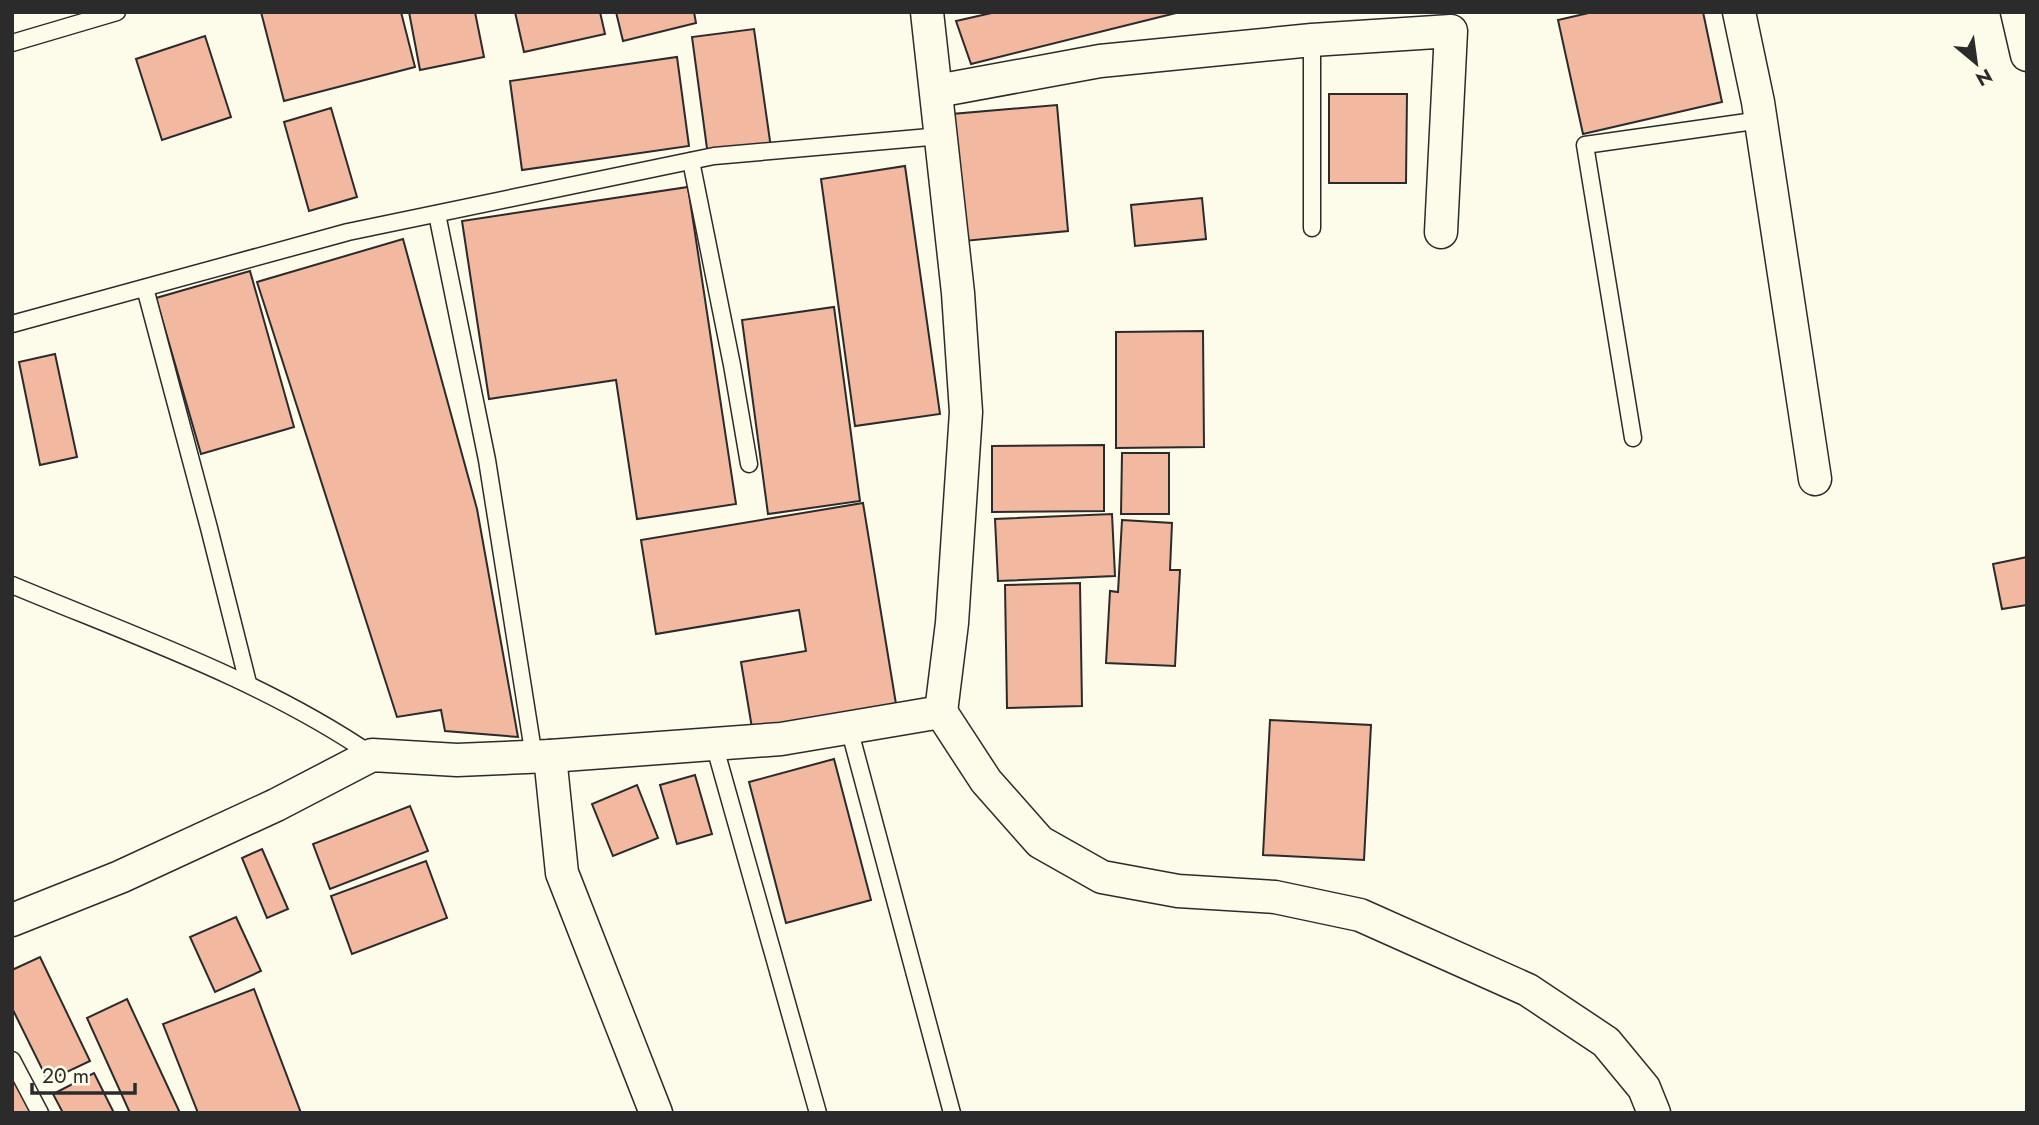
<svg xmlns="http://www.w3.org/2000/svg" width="2039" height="1125" font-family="Jost,sans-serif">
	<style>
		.building { fill: #f2b8a0; stroke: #2b2b2b; stroke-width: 2 }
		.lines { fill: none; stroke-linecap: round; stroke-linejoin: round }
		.lane-casing { stroke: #2b2b2b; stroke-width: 19 }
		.street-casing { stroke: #2b2b2b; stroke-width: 35 }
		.lane { stroke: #fdfbea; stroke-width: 16 }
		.street { stroke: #fdfbea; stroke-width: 32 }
	</style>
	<rect width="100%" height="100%" fill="#fdfbea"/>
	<g class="building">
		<path d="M261,12H401L415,67L284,101Z"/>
		<path d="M409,12H475L484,57L420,70Z"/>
		<path d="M515,12H600L605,34L524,52Z"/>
		<path d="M616,12H694L696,23L623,41Z"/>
		<path d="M996,12H1180L971,64L956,21Z"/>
		<path d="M1593,12H1703L1722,102L1583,134L1558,20Z"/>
		<path d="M754,29L771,148L708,156L692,37Z"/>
		<path d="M205,36L231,117L162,140L136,59Z"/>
		<path d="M677,57L689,146L522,170L510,81Z"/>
		<path d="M1329,94H1407L1406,183H1329Z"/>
		<path d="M1057,105L1068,231L964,241L952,114Z"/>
		<path d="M331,108L357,197L309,211L284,122Z"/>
		<path d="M905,166L940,414L855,426L821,179Z"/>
		<path d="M688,187L736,504L637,519L616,380L489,399L462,221Z"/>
		<path d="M1202,198L1206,239L1135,246L1131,205Z"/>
		<path d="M403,239L477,509L518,737L445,731L441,710L397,717L257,282Z"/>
		<path d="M250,271L294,427L201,454L156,298Z"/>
		<path d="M834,307L860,501L768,514L742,320Z"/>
		<path d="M1203,331L1204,447L1116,448V332Z"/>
		<path d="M55,354L77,457L40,465L19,362Z"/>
		<path d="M1104,445V511L992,512V446Z"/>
		<path d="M1122,453H1169V514H1121Z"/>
		<path d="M863,503L896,704L752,728L741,662L806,651L799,610L656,634L641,540Z"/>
		<path d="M1112,514L1115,576L998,581L995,519Z"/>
		<path d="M1122,520L1172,523L1170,570H1180L1175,666L1106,663L1110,591L1118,592Z"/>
		<path d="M2027,557V605L2002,609L1993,564Z"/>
		<path d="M1080,583L1082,706L1007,708L1005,585Z"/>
		<path d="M1270,720L1371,725L1364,860L1263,855Z"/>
		<path d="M834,759L871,900L786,923L749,782Z"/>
		<path d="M695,775L712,834L677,844L660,785Z"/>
		<path d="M637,785L658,838L613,856L592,804Z"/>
		<path d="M410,806L428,851L330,889L313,844Z"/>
		<path d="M262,849L288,909L267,918L242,858Z"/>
		<path d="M426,861L447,918L352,954L331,896Z"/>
		<path d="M236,917L261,971L215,992L190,937Z"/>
		<path d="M40,957L90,1061L48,1081L12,1008V970Z"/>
		<path d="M254,989L301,1113H198L163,1024Z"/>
		<path d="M127,999L180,1113H130L87,1018Z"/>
		<path d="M12,1071L33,1113H12Z"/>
		<path d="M94,1073L114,1113H63L53,1094Z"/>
	</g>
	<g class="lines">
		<g class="lane-casing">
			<g id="lane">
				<path d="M1312,40V228"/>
				<path d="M12,43L117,12"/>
				<path d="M691,161L732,365L749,464"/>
				<path d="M437,214L487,460L534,757"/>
				<path d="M145,288L209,528L248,683"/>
				<path d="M12,324L348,232L714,156L941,136"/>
				<path d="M1633,438L1585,145L1761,120"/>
				<path d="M12,585C134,636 262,680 372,755"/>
				<path d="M849,728L952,1113"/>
				<path d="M714,744L818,1113"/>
				<path d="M12,1060L40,1113"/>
			</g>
		</g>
		<g class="street-casing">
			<g id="street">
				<path d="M927,12L958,293L966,412L952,623L941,712"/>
				<path d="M1739,12L1758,102L1815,479"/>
				<path d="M2017,12L2027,55"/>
				<path d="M937,91L1100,61L1312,40L1451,31L1441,232"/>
				<path d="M550,756L562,873L656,1113"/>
				<path d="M12,920L120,877L276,805L372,755L457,760L550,756L781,739L941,712L986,781L1040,842L1102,877L1178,891L1275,897L1360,915L1528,990L1606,1042L1644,1088L1654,1113"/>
			</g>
		</g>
		<use href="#lane" class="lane"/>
		<use href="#street" class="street"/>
	</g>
	<rect width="2039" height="1125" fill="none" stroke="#2b2b2b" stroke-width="28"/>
	<g transform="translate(1976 63) rotate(151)" stroke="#fdfbea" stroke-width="5" paint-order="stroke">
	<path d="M0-5L12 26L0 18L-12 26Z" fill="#2b2b2b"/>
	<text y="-10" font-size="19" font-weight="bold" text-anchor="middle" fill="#2b2b2b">N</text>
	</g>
	<path d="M32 1083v10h103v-10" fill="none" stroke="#2b2b2b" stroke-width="3.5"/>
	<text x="42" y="1083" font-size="21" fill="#2b2b2b" stroke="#fdfbea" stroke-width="5" paint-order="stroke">20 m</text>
</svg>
